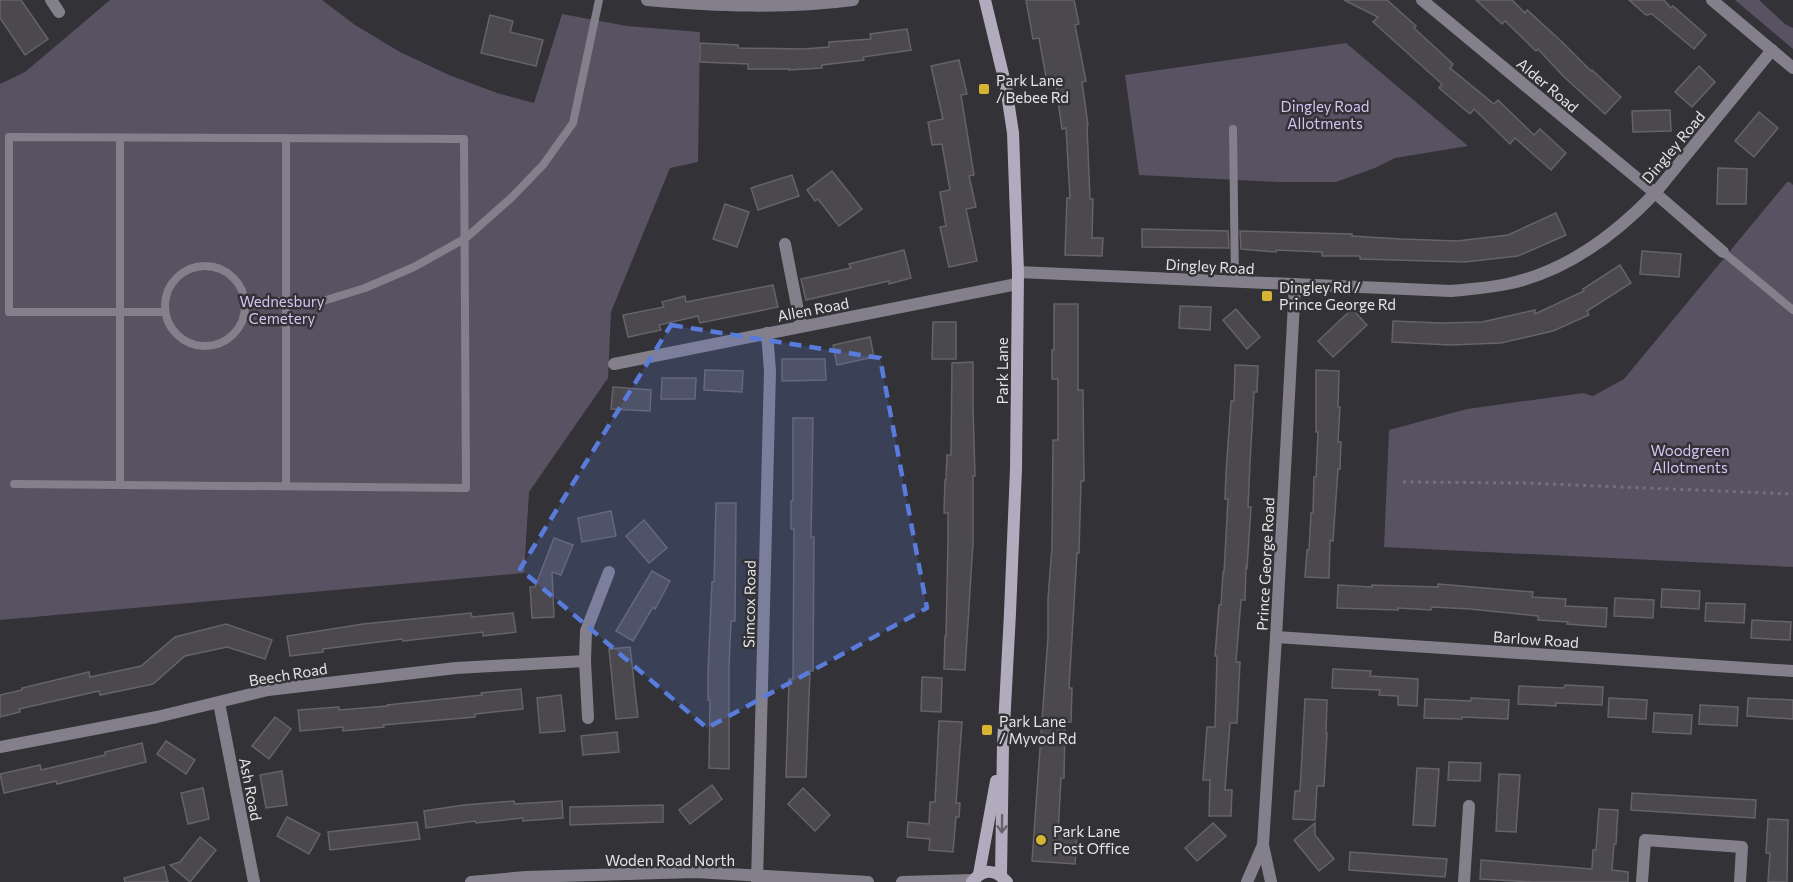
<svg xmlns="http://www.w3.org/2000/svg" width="1793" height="882" font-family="Commissioner,sans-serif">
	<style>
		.green { fill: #585263 }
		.building { fill: #4b494d; stroke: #656367; stroke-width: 1.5 }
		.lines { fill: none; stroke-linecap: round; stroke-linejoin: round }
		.path { stroke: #737276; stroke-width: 3; stroke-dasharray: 3 4.5; stroke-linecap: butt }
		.service { stroke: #84808b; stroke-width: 8 }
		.minor { stroke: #84808b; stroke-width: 12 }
		.tertiary { stroke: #84808b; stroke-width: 12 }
		.secondary { stroke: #b2abbd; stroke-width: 12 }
		.oneway { stroke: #66626c }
		.marked { fill: #597bdc; fill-opacity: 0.2; stroke: #597bdc; stroke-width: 4.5; stroke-dasharray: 12 8; stroke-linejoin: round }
		.poi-dot { fill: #d8b434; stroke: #333236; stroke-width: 2 }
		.labels { text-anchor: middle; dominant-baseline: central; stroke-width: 5; stroke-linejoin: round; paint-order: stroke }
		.poi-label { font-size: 15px; fill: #e5e4e7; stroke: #333236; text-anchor: start }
		.street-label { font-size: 15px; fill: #e5e4e7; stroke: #333236 }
		.park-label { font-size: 15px; fill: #d6c3f4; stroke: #333236 }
	</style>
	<rect width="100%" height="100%" fill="#333236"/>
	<g class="green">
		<path d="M110,0H322L355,25L400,52L449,75L497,93L534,103L562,14L627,26L700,32L698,162L670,168L611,312L608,378L529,492L524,573L0,620V84L25,72Z"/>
		<path d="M1735,0H1759L1785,24L1793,28V49Z"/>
		<path d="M1346,43L1468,146L1395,158L1375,168L1336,182H1279L1139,175L1125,75Z"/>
		<path d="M1787,182H1790L1793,185V567L1384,547L1389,430L1467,409L1583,393L1593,396L1624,379Z"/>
	</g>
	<g class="building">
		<path d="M0,0H21L48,39L25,55L0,18Z"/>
		<path d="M1026,0H1074L1079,24L1075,25L1086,81L1082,82L1088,125L1087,126L1090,199H1093L1092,238H1103L1102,256L1065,255L1067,198H1070L1066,128L1062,129L1056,87L1048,88L1039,38L1033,39Z"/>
		<path d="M1344,0H1387L1416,26L1414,28L1453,64L1450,68L1494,104L1498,100L1534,135L1540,129L1566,153L1551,170L1515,138L1510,144L1474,109L1470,114L1439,88L1442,84L1373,22L1378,17Z"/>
		<path d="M1476,0H1512L1525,13L1527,10L1561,41L1591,71L1592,70L1621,97L1605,114L1564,77L1538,49L1536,51L1505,21L1502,24Z"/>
		<path d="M1629,0H1664L1671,8L1673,6L1706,35L1694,49L1652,14L1646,15Z"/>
		<path d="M490,15L513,21L510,32L543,40L536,66L481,53Z"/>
		<path d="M907,29L911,50L863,57L864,60L822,65V68L789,70V69H748V64L700,62V43L738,45V48L803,49L829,47V42L871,39L870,34Z"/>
		<path d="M959,60L967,94L961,95L974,175L969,176L976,207L966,209L977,261L949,267L940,227L946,226L940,192L950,190L942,144L932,145L928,122L943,119L931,66Z"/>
		<path d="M1699,66L1715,82L1692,107L1675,92Z"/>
		<path d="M1670,110L1671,131L1633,132L1632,111Z"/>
		<path d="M1759,112L1778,128L1754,157L1735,141Z"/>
		<path d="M1718,168L1747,169L1746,204H1717Z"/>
		<path d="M832,171L862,209L839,226L818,199L815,201L807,190Z"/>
		<path d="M792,175L799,196L758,210L751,188Z"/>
		<path d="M725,204L749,212L737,247L713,239Z"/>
		<path d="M1556,213L1566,235L1518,256L1465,262L1360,259V256H1322V252L1276,250V252L1241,249L1240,231L1352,234V236L1401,239L1457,241L1508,235Z"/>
		<path d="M1142,229L1228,231L1229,248L1142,247Z"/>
		<path d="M904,250L911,278L889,284V281L806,300L801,279L851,268L849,264Z"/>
		<path d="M1642,251L1681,254L1679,277L1640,274Z"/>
		<path d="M1620,265L1631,283L1587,311L1589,315L1553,331L1501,343L1450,345L1392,342L1393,321L1441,323L1482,322L1535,310V314L1584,291L1583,289Z"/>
		<path d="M773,285L778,307L700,323L698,316L659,325L661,330L628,337L623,315L664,307L662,302L685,296L686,302Z"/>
		<path d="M1054,304H1078V390H1083L1084,481H1081L1079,553H1077L1069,688H1072L1071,722H1065L1064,778H1061L1058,834L1077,835L1075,864L1032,861L1048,637V598L1052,547L1053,440H1058V379H1052V350H1054Z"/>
		<path d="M1180,306L1211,307L1210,330L1179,328Z"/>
		<path d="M1236,309L1260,337L1247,349L1223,320Z"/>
		<path d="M1352,309L1367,325L1333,357L1318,341Z"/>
		<path d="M933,322H956V359H932Z"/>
		<path d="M870,337L874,357L837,365L833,345Z"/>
		<path d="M782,359H825L826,380L782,381Z"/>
		<path d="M973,362V407L975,476H973V543L965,670L944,669L945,636H946L948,540V513H944L945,480H946L947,455H951L952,363Z"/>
		<path d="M1235,365L1258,366L1257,392H1254L1250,463L1248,507H1251L1247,568L1246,567L1245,600H1241L1236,662H1240L1237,723H1230L1225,790H1232L1231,816H1209L1210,780H1203L1207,727H1215L1217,656H1215L1219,605H1221L1223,572H1224L1228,499H1225L1226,473L1231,401H1234Z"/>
		<path d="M705,370L743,371L742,392L704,390Z"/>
		<path d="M1316,370L1339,371L1338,407H1340L1338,442H1341L1340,469H1338L1333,541L1330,540L1329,578L1305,577L1307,550H1309L1311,513H1313L1314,477H1316L1318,432H1316Z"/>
		<path d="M662,378H696L695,399H661Z"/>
		<path d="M613,387L651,390L650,411L611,409Z"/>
		<path d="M793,418H813L811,537H814L813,671H810L806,777H786L789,679H793L794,529H791V501H793Z"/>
		<path d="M716,503H736L735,621H731L729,666V769L709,768L710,700H708V672L712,582H714Z"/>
		<path d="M611,511L616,536L582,542L578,518Z"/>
		<path d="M644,520L667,548L649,563L626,536Z"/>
		<path d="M554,538L573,545L561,575L552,572L554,617L532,618L530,587H535Z"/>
		<path d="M652,571L670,581L655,609L653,607L633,641L616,631Z"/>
		<path d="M1438,584L1533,592L1532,597L1566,599L1565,606L1607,608L1606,627L1567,624L1568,622L1538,620V616L1470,609L1432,607L1431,610L1398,608V610L1337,608L1338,585L1372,587V585L1438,587Z"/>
		<path d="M1662,589L1700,591L1699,609L1661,607Z"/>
		<path d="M1615,598L1654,600L1653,618L1614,616Z"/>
		<path d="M1706,603L1745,604L1744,623L1705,621Z"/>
		<path d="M471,613L472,617L513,613L516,632L483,636V632L403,641L402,639L323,649V652L290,656L287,636L363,624Z"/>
		<path d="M1752,620L1791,622L1790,640L1751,638Z"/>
		<path d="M226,624L272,640L265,659L227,647L185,656L153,684L100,695L99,691L19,709L20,712L0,717V695L22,690V688L89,672L90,677L141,666L175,637Z"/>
		<path d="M630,647L638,717L616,719L609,649Z"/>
		<path d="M1333,669L1371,671L1370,676L1418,679L1417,706L1398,705V696L1379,695L1380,690L1332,688Z"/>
		<path d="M922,677L942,678L941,712L921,711Z"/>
		<path d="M1565,685L1603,687L1602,705L1556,703V706L1518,704L1519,686L1564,688Z"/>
		<path d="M521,689L523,709L475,714V717L383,725L384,727L343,731V727L300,731L298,710L339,707V710L387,706V705L482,695L481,693Z"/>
		<path d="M561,695L565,731L540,733L537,698Z"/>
		<path d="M1471,698L1509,700L1508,719L1462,717V719L1424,718L1425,699L1471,701Z"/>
		<path d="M1609,698L1647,700L1646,719L1608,717Z"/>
		<path d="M1748,698L1793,700V719L1747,716Z"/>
		<path d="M1305,699L1327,700L1326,733H1327L1324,786H1317L1315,820L1293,819L1295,791H1300Z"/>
		<path d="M1700,705L1738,707L1737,726L1699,724Z"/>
		<path d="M1654,713L1692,715L1691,734L1653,732Z"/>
		<path d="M275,717L291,729L269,759L252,746Z"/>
		<path d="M939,721L962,722L956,803H960L959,817H956L953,852L929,850L930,839L907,837L908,822L929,824L930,802H935Z"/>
		<path d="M617,732L619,752L583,755L581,736Z"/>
		<path d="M166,741L195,760L186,774L157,754Z"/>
		<path d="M142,743L146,762L57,784L56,781L4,793L0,774L40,765L41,770L105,755V752Z"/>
		<path d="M1449,762L1481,763L1480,781L1448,780Z"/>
		<path d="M1417,768L1439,769L1435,826L1413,825Z"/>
		<path d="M282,771L287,805L266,808L260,775Z"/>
		<path d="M1499,774L1520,775L1516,832L1496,831Z"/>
		<path d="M712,785L722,799L690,824L679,810Z"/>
		<path d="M203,788L209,819L188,824L181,793Z"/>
		<path d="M803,788L830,815L815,831L788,804Z"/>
		<path d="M1632,793L1756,800L1755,818L1631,810Z"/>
		<path d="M514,801L515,804L562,801L563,818L523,821V818L476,823L475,821L426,828L424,811L464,805Z"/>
		<path d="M663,805V822L570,825V807Z"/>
		<path d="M1599,809L1618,810L1616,844H1614L1612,870L1628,872V882H1533L1480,879L1481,860L1592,869L1593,850H1596Z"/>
		<path d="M287,817L320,834L309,854L277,836Z"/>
		<path d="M1768,819L1788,820L1787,882H1768L1770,853H1766Z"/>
		<path d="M417,822L420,839L330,850L328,832Z"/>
		<path d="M1213,823L1226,836L1197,861L1185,848Z"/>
		<path d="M1315,823V835L1334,859L1319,871L1294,840Z"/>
		<path d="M200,837L216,850L190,882L170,865L180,862Z"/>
		<path d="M1350,852L1447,859L1445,877L1349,870Z"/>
		<path d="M164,867L168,882H125L124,878Z"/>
	</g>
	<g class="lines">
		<path class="path" d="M1403,482L1525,483L1793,494"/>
		<g class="service">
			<path d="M1233,129L1235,282"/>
			<path d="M1723,252L1793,310"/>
			<circle cx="205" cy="306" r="40"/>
			<path d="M244,301H323L365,288L414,267L466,238L511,198L543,165L573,123L599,0"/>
			<path d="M14,484L466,488L464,139L9,137V312H165"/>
			<path d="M120,485V138"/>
			<path d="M286,486V138"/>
		</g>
		<g class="minor">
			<path d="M51,0L59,12"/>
			<path d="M647,0C716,6 784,9 853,0"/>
			<path d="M1422,0L1655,193L1723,252"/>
			<path d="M1712,0L1793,68"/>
			<path d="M785,244L801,326"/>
			<path d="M1018,272L1451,291C1470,289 1488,288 1507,284C1565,272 1615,235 1655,193L1772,50"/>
			<path d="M614,364L1017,284"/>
			<path d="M1276,637L1793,671"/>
			<path d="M219,703L254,882"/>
			<path d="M588,718L585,661L586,631L609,572"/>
			<path d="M0,747L157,717L268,690L456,668L585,661"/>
			<path d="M757,882L770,371L767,333"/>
			<path d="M1247,882L1263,845"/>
			<path d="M1271,882L1263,845L1276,637L1295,284"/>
			<path d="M1464,882L1469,806"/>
			<path d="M1642,882L1645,840L1742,847L1740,882"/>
		</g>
		<g class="tertiary">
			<path d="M471,882L526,877L695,872L868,882"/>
			<path d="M902,882L973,880"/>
		</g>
		<g class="secondary">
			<path d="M985,0L1006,87L1013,133L1018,272L1016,469L1010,613L1003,745L1001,876"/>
			<path d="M979,874L996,781"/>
			<path d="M972,882C984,868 995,869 1007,882"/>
		</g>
	</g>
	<defs><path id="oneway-shaft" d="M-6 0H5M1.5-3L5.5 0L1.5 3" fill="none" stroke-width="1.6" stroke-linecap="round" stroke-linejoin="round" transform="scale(1.5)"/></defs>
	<use class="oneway" href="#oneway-shaft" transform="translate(1002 824) rotate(91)"/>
	<path class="marked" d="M671,325L880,358L927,608L707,728L520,569Z"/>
	<g class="poi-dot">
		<rect x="978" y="83" width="12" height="12" rx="3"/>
		<rect x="1261" y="290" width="12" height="12" rx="3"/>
		<rect x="981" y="724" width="12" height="12" rx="3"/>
		<circle cx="1041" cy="840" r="6"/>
	</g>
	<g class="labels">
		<g class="poi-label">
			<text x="996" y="80">Park Lane<tspan x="996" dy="17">/ Bebee Rd</tspan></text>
			<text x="1279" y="287">Dingley Rd /<tspan x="1279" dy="17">Prince George Rd</tspan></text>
			<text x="999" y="721">Park Lane<tspan x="999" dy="17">/ Myvod Rd</tspan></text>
			<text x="1053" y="831">Park Lane<tspan x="1053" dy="17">Post Office</tspan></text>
		</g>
		<g class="street-label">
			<text transform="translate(1548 85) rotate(40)">Alder Road</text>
			<text transform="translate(1673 147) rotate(-50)">Dingley Road</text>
			<text transform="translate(1210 266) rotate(3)">Dingley Road</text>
			<text transform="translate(813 309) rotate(-11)">Allen Road</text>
			<text transform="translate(1002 371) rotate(-90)">Park Lane</text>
			<text transform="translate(1265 564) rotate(-87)">Prince George Road</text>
			<text transform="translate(749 604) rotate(-89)">Simcox Road</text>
			<text transform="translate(1536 639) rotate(4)">Barlow Road</text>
			<text transform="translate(288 674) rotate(-9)">Beech Road</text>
			<text transform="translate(251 789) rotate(79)">Ash Road</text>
			<text x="670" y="860">Woden Road North</text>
		</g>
		<g class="park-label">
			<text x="1325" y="106">Dingley Road<tspan x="1325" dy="17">Allotments</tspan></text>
			<text x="282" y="301">Wednesbury<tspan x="282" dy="17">Cemetery</tspan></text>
			<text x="1690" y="450">Woodgreen<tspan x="1690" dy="17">Allotments</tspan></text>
		</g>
	</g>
</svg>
